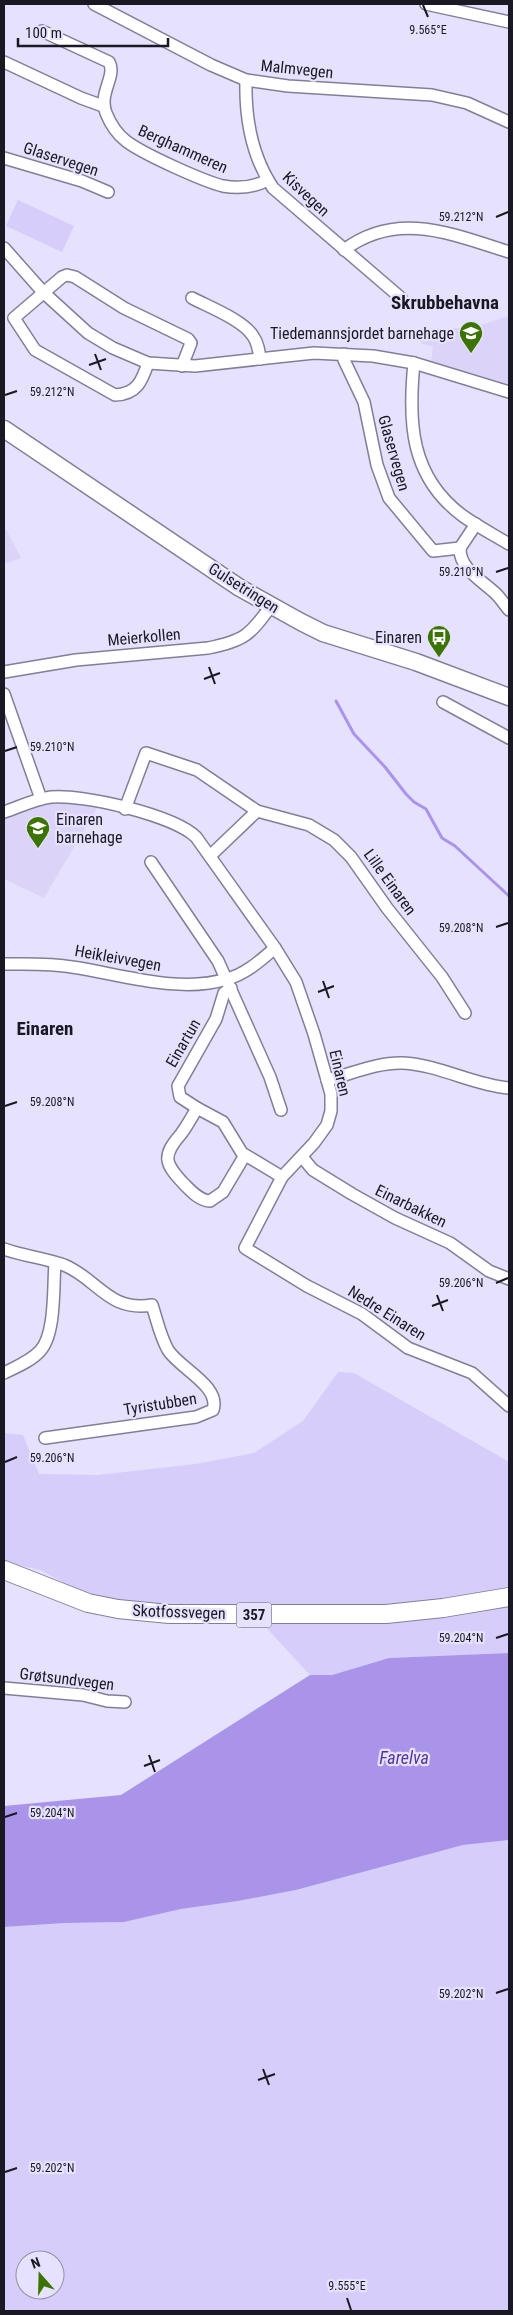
<svg xmlns="http://www.w3.org/2000/svg" width="513" height="2315" font-family="'Roboto Condensed',sans-serif">
	<style>
		.built { fill: #dbd4f8 }
		.green { fill: #d6cdfb; fill-rule: evenodd }
		.water { fill: #a994ea }
		.lines { fill: none; stroke-linecap: round; stroke-linejoin: round }
		.stream { stroke: #a994ea; stroke-width: 3 }
		.street-casing { stroke: #837e98; stroke-width: 14 }
		.secondary-casing { stroke: #837e98; stroke-width: 19 }
		.primary-casing { stroke: #837e98; stroke-width: 20 }
		.street { stroke: #fff; stroke-width: 11 }
		.secondary { stroke: #fff; stroke-width: 16 }
		.primary { stroke: #fff; stroke-width: 18 }
		.ticks { fill: none; stroke: #1a1822; stroke-width: 2 }
		.labels { text-anchor: middle; dominant-baseline: central; stroke-width: 4.5; stroke-linejoin: round; paint-order: stroke }
		.shield { fill: #e6e1fd; stroke: #575464; stroke-width: 1 }
		.shield-label { font-size: 15px; font-weight: bold; fill: #1a1822 }
		.street-label { font-size: 16px; fill: #1a1822; stroke: #e6e1fd }
		.poi-label { font-size: 16px; fill: #1a1822; stroke: #e6e1fd; text-anchor: end }
		.water-label { font-size: 18px; font-style: italic; fill: #563598; stroke: #e6e1fd }
		.quarter-label { font-size: 19px; font-weight: bold; fill: #1a1822; stroke: #e6e1fd }
		.ticks-label { font-size: 12px; text-anchor: middle; fill: #1a1822; stroke: #e6e1fd; stroke-width: 4.5; stroke-linejoin: round; paint-order: stroke }
	</style>
	<rect width="100%" height="100%" fill="#e6e1fd"/>
	<g class="built">
		<path d="M509,316V386L431,362L433,346L421,344L423,328H472Z"/>
		<path d="M4,525L21,558L4,564Z"/>
		<path d="M47,803H73L97,808L44,898L4,879V819Z"/>
	</g>
	<g class="green">
		<path d="M18,200L74,226L62,252L6,226Z"/>
		<path d="M338,1372L354,1373L509,1462V1653L389,1658L332,1675H310L249,1609L206,1608L112,1600L74,1588L40,1570L4,1562V1433L23,1435L39,1474L98,1475L196,1464L254,1453L303,1421Z"/>
		<path d="M509,1840V2311H4V1927L64,1923L124,1922L181,1909L238,1901L296,1890L463,1845ZM25,2260H55V2290H25Z"/>
	</g>
	<path class="water" d="M509,1653V1840L463,1845L296,1890L238,1901L181,1909L124,1922L64,1923L4,1927V1806L121,1795L310,1675H332L389,1658Z"/>
	<g class="lines">
		<path class="stream" d="M336,701L354,734L385,767L406,794L414,802L426,809L442,838L455,846L509,896"/>
		<g class="street-casing">
			<g id="street">
				<path d="M94,4L211,65L246,80L288,86L432,95L467,103L509,122"/>
				<path d="M426,4L509,22"/>
				<path d="M42,31L109,62C117,76 98,93 106,113C110,123 117,134 126,141C143,154 203,181 223,186C239,189 254,187 268,180"/>
				<path d="M4,62L81,98L103,106"/>
				<path d="M246,80C245,118 251,155 273,188L401,298"/>
				<path d="M4,158L82,181L108,192"/>
				<path d="M4,248L43,292L88,333L113,348L148,363L195,366L314,353L373,356L414,363L509,392"/>
				<path d="M344,250C397,210 452,234 509,252"/>
				<path d="M192,298C209,307 243,320 253,336C258,343 259,351 260,359"/>
				<path d="M344,354V360L364,402L377,465L389,498L433,551L460,548C459,568 481,580 494,592C500,597 504,604 509,610"/>
				<path d="M148,363C142,381 137,394 115,395L35,350L14,318L62,277L67,275L75,277L124,308L188,339L191,343L182,366"/>
				<path d="M414,363C408,422 410,477 463,516C477,526 494,535 509,544"/>
				<path d="M460,548L476,524"/>
				<path d="M4,672L76,660L208,648C244,641 250,635 271,606"/>
				<path d="M4,694L41,799"/>
				<path d="M443,702L509,738"/>
				<path d="M125,809L146,753L197,770L257,811L309,825L334,840L351,857L387,908L442,977L465,1013"/>
				<path d="M4,812C19,807 35,799 51,797C83,794 173,815 196,837L275,948L296,982L314,1034L331,1094V1111L327,1125L314,1143L282,1177L245,1248L307,1286L362,1314L408,1348L472,1373L509,1406"/>
				<path d="M211,855L257,811"/>
				<path d="M151,862L218,961L270,1077L281,1110"/>
				<path d="M4,964C27,964 50,963 72,967C120,974 179,994 227,979C246,974 261,960 275,948"/>
				<path d="M327,1080C351,1074 378,1062 403,1063C440,1065 473,1085 509,1088"/>
				<path d="M197,1108L180,1097L178,1086L216,1019L224,993L231,988"/>
				<path d="M245,1155L223,1192L210,1201C200,1201 191,1191 184,1184C164,1163 162,1156 181,1134C187,1126 192,1117 197,1108L223,1122L242,1153L282,1177"/>
				<path d="M302,1157L313,1170L352,1194L395,1218L450,1243L489,1271L509,1279"/>
				<path d="M4,1249C23,1256 45,1258 64,1265C98,1279 108,1312 152,1305C157,1320 160,1336 168,1350C179,1368 221,1386 213,1410L196,1417L45,1438"/>
				<path d="M4,1373C16,1367 31,1361 40,1351C56,1334 53,1286 55,1263"/>
				<path d="M4,1688L83,1695L107,1701L125,1702"/>
			</g>
		</g>
		<g class="secondary-casing">
			<path id="secondary" d="M4,429L240,588L301,622L323,633L416,662L509,697"/>
		</g>
		<g class="primary-casing">
			<path id="primary" d="M4,1570L88,1603L118,1609L169,1614H386L443,1608L509,1597"/>
		</g>
		<use href="#street" class="street"/>
		<use href="#secondary" class="secondary"/>
		<use href="#primary" class="primary"/>
	</g>
	<path class="ticks" d="M423,5L428,17M496,217L508,212M95,354L101,370M89,365L106,359M5,395L17,391M496,572L508,568M209,667L215,684M204,679L220,673M5,751L17,747M496,927L508,923M323,981L329,998M318,992L334,986M5,1106L17,1102M496,1283L508,1278M437,1295L443,1311M432,1306L448,1300M5,1462L17,1457M496,1638L508,1634M149,1755L155,1772M144,1766L160,1760M5,1817L17,1813M496,1993L508,1989M263,2069L269,2085M258,2080L275,2074M5,2172L17,2168M347,2298L351,2310"/>
	<defs>
		<g id="school-pin" transform="scale(1.25)"><path d="M0 17L-7.5 6A9.5 9.5 0 1 1 7.5 6Z" fill="#3b7403" stroke="#e6e1fd"/><path d="M0-5L7-2L0 1L-7-2ZM-4 1L0 2.5L4 1V4Q0 6-4 4Z" fill="#fff"/></g>
		<g id="bus-pin" transform="scale(1.25)"><path d="M0 17L-7.5 6A9.5 9.5 0 1 1 7.5 6Z" fill="#3b7403" stroke="#e6e1fd"/><path d="M-5-6H5V4H4V6H2V4H-2V6H-4V4H-5ZM-3.5-4V0h7V-4ZM-3.5 1.2v1.5H-2V1.2ZM2 1.2v1.5H3.5V1.2Z" fill="#fff"/></g>
	</defs>
	<g fill-rule="evenodd">
		<use href="#school-pin" x="471" y="333"/>
		<use href="#bus-pin" x="439" y="637"/>
		<use href="#school-pin" x="38" y="828"/>
	</g>
	<g class="labels">
		<rect class="shield" x="236.5" y="1602.5" width="35" height="25" rx="4"/>
		<g class="shield-label">
			<text x="254" y="1615">357</text>
		</g>
		<g class="street-label">
			<text transform="translate(297 69) rotate(6)">Malmvegen</text>
			<text transform="translate(183 149) rotate(24)">Berghammeren</text>
			<text transform="translate(61 159) rotate(18)">Glaservegen</text>
			<text transform="translate(306 194) rotate(43)">Kisvegen</text>
			<text transform="translate(394 453) rotate(74)">Glaservegen</text>
			<text transform="translate(244 588) rotate(32)">Gulsetringen</text>
			<text transform="translate(144 637) rotate(-5)">Meierkollen</text>
			<text transform="translate(390 882) rotate(54)">Lille Einaren</text>
			<text transform="translate(118 958) rotate(10)">Heikleivvegen</text>
			<text transform="translate(183 1043) rotate(-60)">Einartun</text>
			<text transform="translate(340 1073) rotate(77)">Einaren</text>
			<text transform="translate(411 1206) rotate(26)">Einarbakken</text>
			<text transform="translate(387 1313) rotate(32)">Nedre Einaren</text>
			<text transform="translate(160 1404) rotate(-9)">Tyristubben</text>
			<text transform="translate(179 1612) rotate(2)">Skotfossvegen</text>
			<text transform="translate(67 1679) rotate(7)">Grøtsundvegen</text>
		</g>
		<g class="poi-label">
			<text x="454" y="333">Tiedemannsjordet barnehage</text>
			<text x="422" y="637">Einaren</text>
			<text x="56" y="819" text-anchor="start">Einaren<tspan x="56" dy="18">barnehage</tspan></text>
		</g>
		<g class="water-label">
			<text x="404" y="1757">Farelva</text>
		</g>
		<g class="quarter-label">
			<text x="445" y="302">Skrubbehavna</text>
			<text x="45" y="1028">Einaren</text>
		</g>
	</g>
	<g class="ticks-label">
		<text x="428" y="34">9.565°E</text>
		<text x="461" y="221">59.212°N</text>
		<text x="52" y="396">59.212°N</text>
		<text x="461" y="576">59.210°N</text>
		<text x="52" y="751">59.210°N</text>
		<text x="461" y="932">59.208°N</text>
		<text x="52" y="1106">59.208°N</text>
		<text x="461" y="1287">59.206°N</text>
		<text x="52" y="1462">59.206°N</text>
		<text x="461" y="1642">59.204°N</text>
		<text x="52" y="1817">59.204°N</text>
		<text x="461" y="1998">59.202°N</text>
		<text x="52" y="2172">59.202°N</text>
		<text x="347" y="2290">9.555°E</text>
	</g>
	<rect width="513" height="2315" fill="none" stroke="#1a1822" stroke-width="10"/>
	<g transform="translate(40 2275) rotate(340)"><circle r="24" fill="#e6e1fd" stroke="#9491a5"/>
	<path d="M0-4L9 19L0 12L-9 19Z" fill="#3b7403"/>
	<text y="-8" font-size="14" font-weight="bold" text-anchor="middle" fill="#1a1822">N</text>
	</g>
	<path d="M18 38v8h150v-8" fill="none" stroke="#1a1822" stroke-width="2.5"/>
	<text x="25" y="38" font-size="15" fill="#1a1822" stroke="#e6e1fd" stroke-width="4" paint-order="stroke">100 m</text>
</svg>
